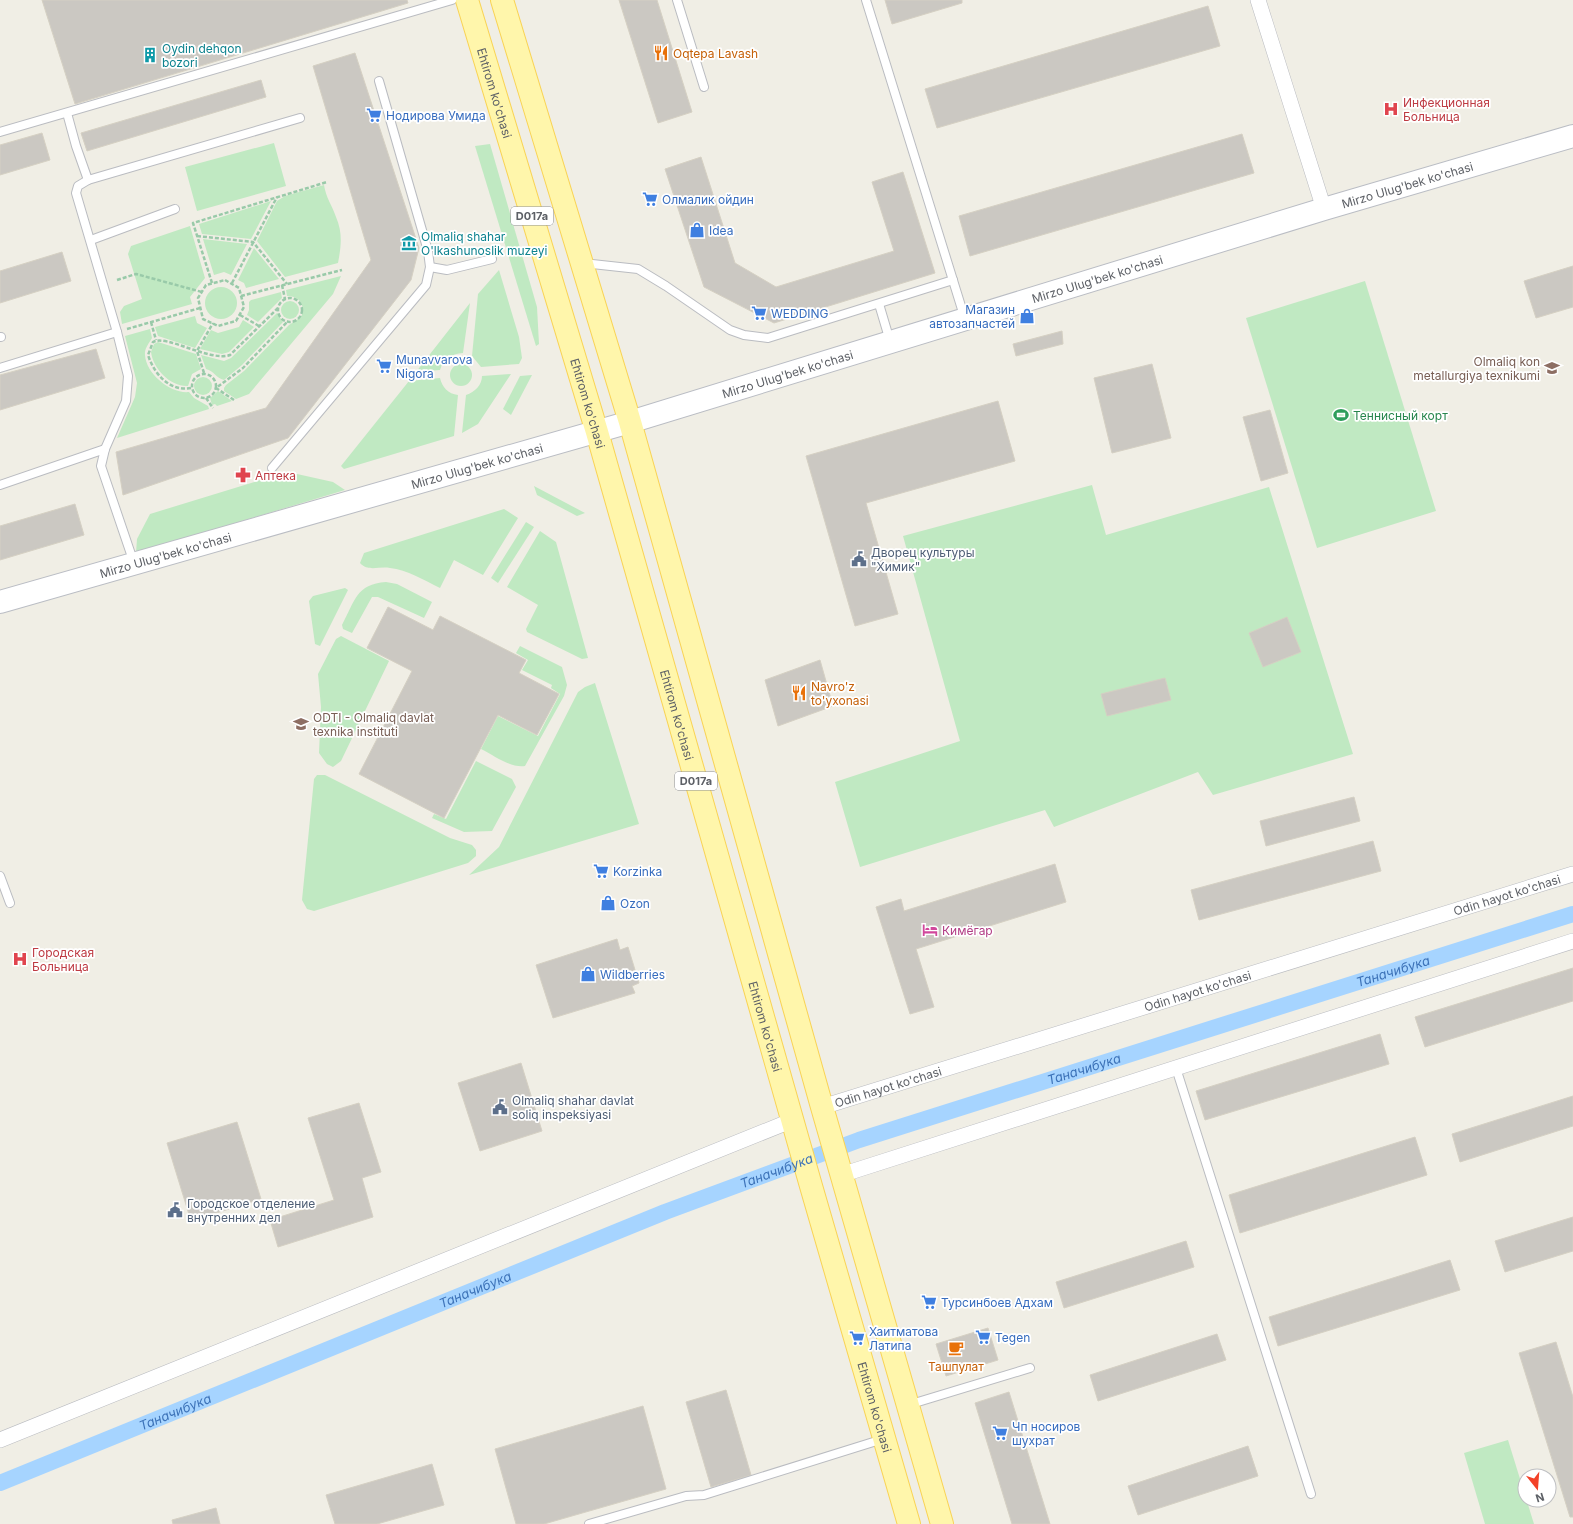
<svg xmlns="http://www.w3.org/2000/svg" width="1573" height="1524" font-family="Inter,sans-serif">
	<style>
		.green { fill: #c0e9c2 }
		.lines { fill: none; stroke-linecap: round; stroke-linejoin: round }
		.canal { stroke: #a6d4ff; stroke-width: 16 }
		.building { fill: #cbc8c2; stroke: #d5d0c3 }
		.lane-casing { stroke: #babcc1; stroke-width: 10 }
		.street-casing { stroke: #babcc1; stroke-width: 16 }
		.secondary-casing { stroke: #babdc4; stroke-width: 24 }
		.primary-casing { stroke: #f9d355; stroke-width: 24 }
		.path { stroke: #99caa9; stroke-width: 2.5; stroke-dasharray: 4 2; stroke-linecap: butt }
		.lane { stroke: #fff; stroke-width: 8 }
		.street { stroke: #fff; stroke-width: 15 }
		.secondary { stroke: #fff; stroke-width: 22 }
		.primary { stroke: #fff6ab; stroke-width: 22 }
		.labels { text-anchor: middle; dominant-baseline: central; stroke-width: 3.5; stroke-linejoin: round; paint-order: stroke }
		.shield { fill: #fff; stroke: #8e9094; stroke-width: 1 }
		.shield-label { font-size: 11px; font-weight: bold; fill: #5d6066 }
		.culture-label { font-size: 12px; fill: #0d838f; stroke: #fff; text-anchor: start }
		.food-label { font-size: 12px; fill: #c56008; stroke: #fff; text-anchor: start }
		.street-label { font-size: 12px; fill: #5d6066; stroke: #fff }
		.health-label { font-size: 12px; fill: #be3a42; stroke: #fff; text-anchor: start }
		.shop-label { font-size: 12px; fill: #366cbe; stroke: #fff; text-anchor: start }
		.education-label { font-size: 12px; fill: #785e54; stroke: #fff; text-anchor: end }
		.leisure-label { font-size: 12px; fill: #27864d; stroke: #fff; text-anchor: start }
		.service-label { font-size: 12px; fill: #4e5e75; stroke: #fff; text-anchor: start }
		.hotel-label { font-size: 12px; fill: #b23c85; stroke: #fff; text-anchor: start }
		.water-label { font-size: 13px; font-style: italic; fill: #3c72b8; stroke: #fff }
	</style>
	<rect width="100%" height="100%" fill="#f0eee5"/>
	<g class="green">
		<path d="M274,143L286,186L197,211L185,167Z"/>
		<path d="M490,144L537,307L539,344L536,346L475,146Z"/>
		<path d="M324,185C326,198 332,205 336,217C343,233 341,247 338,263L285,277L257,241L277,201L285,196Z"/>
		<path d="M271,201L251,239L202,234L199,224Z"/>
		<path d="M190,226L205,278L190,297L192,304L122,324L120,312L124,306L142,299L128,254L131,246Z"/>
		<path d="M203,239L247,244L231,275L224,272L214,275Z"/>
		<path d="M254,248L279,279L246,288L244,283L238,280Z"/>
		<path d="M499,270L519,337L522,358L519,364L481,367L472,356L478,294Z"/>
		<path d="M341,276L333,294L249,394L236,399L224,391V388L226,385L244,371L289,325L301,317C306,306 300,296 287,296L286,290Z"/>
		<path d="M1365,281L1436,511L1317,548L1246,318Z"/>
		<circle cx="221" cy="303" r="16"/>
		<path d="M281,292L282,298L258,322L247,315L249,310V302L251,300Z"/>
		<circle cx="290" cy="310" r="9"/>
		<path d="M470,303L463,353C451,354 443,359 440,370L416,372Z"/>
		<path d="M277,313L283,322L242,365L224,380C216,378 214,371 206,369L201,355L224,361L231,358Z"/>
		<path d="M195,316L197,323L207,328L195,348L158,336L155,327Z"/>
		<path d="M243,320L254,327L229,352L222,354L200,349L211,330L218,333L239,327Z"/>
		<path d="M150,329L152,338C149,343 144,349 145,355C146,374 171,394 189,392L194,398L208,406L209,409L117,438L135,397L137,383L125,336Z"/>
		<path d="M158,342L196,354L201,369L192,374L188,386C171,387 153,369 151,352L154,344Z"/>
		<circle cx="461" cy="375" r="11"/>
		<path d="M511,374L478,424L462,433L466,395C475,392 482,385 482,376Z"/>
		<path d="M532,375L511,415L503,409L520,376Z"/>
		<circle cx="203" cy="386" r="9"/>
		<path d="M440,378C442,387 448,394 458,395L454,436L344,469L341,466L409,381Z"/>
		<path d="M218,391L232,401L217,406L215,404L212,405L210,398Z"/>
		<path d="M297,474L333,482L345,490L136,553L137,539L150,514L277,475Z"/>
		<path d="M1092,485L1106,535L1269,487L1353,754L1213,795L1198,772L1054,827L1045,810L860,867L835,782L960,741L903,536Z"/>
		<path d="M534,486L585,513L577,516L537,495Z"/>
		<path d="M504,509L518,518L483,575L454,560L440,588C424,580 407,570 390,568C379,566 368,572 360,563L364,553Z"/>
		<path d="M526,522L534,527L498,583L491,578Z"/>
		<path d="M540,531L556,542L588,658L582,659L527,632L526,629L538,605L507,587Z"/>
		<path d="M386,582L397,584L432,602L424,618L378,597H372L352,633L343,629L342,625C355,601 356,584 386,582Z"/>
		<path d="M345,588L348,590L320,646L315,644L309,601L313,596Z"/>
		<path d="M341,636L389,661L341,761L333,767L327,764L319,753L321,707L318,674L336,639Z"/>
		<path d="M520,646L562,667L567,685L564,696L525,766C510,768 495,756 481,749L498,716L538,736L560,694L551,688L552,685L522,670L528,660L516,653Z"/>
		<path d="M595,683L639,824L469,875L499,847L578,692L585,687Z"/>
		<path d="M476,761L512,779L516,787L492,831L464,832L432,818L434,814L446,819Z"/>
		<path d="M317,775H325L450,838L472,845L476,850V856L468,863L314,911L307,909L302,900L314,779Z"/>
		<path d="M1508,1440L1534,1524H1485L1464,1453Z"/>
	</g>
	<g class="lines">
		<path class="canal" id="s1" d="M0,1483L665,1212L859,1140L1573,914"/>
	</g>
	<g class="building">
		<path d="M42,0H407L408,3L75,104Z"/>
		<path d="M619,0H657L692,112L658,123Z"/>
		<path d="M885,0H962V3L892,24Z"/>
		<path d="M1208,6L1220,46L937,128L925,89Z"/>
		<path d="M355,53L419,248L411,280L288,438L123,495L116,452L266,408L371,260L313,66Z"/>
		<path d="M261,80L266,97L87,151L81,133Z"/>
		<path d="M42,133L50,160L0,175V145Z"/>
		<path d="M1242,134L1254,173L970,256L959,216Z"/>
		<path d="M701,157L735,263L776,287L894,251L872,182L903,172L935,273L774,323L704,287L665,169Z"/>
		<path d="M62,252L71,281L0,303V271Z"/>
		<path d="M1573,266V307L1536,318L1524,281Z"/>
		<path d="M1062,331L1063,344L1016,356L1013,344Z"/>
		<path d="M96,349L105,378L0,410V375Z"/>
		<path d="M1152,364L1171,438L1112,453L1094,378Z"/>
		<path d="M998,401L1015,461L866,503L898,614L855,626L806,456Z"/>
		<path d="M1270,410L1288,473L1261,481L1243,417Z"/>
		<path d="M75,504L84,535L0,560V526Z"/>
		<path d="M388,607L433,630L440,616L526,660L519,673L559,694L537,735L498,715L444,818L359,774L412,671L367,648Z"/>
		<path d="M1287,617L1301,652L1263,667L1249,633Z"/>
		<path d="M820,660L833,706L778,726L765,680Z"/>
		<path d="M1165,678L1171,700L1107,716L1101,694Z"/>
		<path d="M1354,797L1360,821L1266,846L1260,821Z"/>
		<path d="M1373,841L1381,871L1199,920L1191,890Z"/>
		<path d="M1055,864L1066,902L916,949L934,1007L910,1014L876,907L901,899L904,911Z"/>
		<path d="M617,939L620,950L628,947L639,983L632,986L635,993L553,1018L536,965Z"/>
		<path d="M1573,968V1001L1425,1047L1415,1017Z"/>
		<path d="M1380,1034L1389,1064L1205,1120L1196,1091Z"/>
		<path d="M521,1063L542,1131L480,1151L458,1083Z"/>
		<path d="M1573,1096V1126L1460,1162L1452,1134Z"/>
		<path d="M359,1103L381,1172L362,1178L373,1217L278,1247L270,1220L334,1200L308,1118Z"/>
		<path d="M237,1122L261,1199L191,1221L167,1143Z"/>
		<path d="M1415,1137L1427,1175L1240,1233L1229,1195Z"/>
		<path d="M1573,1217V1251L1505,1272L1495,1241Z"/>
		<path d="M1186,1241L1194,1267L1064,1308L1056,1282Z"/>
		<path d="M1450,1260L1460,1290L1278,1346L1269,1317Z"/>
		<path d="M988,1328L998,1360L946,1376L936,1344Z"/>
		<path d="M1217,1334L1226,1360L1098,1401L1090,1375Z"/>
		<path d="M1556,1342L1573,1397V1517H1570L1519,1353Z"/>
		<path d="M726,1390L751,1475L711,1487L686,1402Z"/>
		<path d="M1009,1392L1050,1524H1012L975,1403Z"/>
		<path d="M643,1406L666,1489L544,1524H516L495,1449Z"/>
		<path d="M1248,1446L1258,1476L1138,1515L1128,1486Z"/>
		<path d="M432,1464L444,1505L377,1524H335L326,1495Z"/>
		<path d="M216,1508L220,1524H173L172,1520Z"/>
	</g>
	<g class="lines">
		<g class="lane-casing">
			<g id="lane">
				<path d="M677,0L704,87"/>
				<path d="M866,0L965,319"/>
				<path d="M67,113L76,146L88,180L300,118"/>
				<path d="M0,132L452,0"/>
				<path d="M88,180L78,186L76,193L117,332L128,376L126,401L105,449L101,466L134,563"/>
				<path d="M91,240L175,209"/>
				<path d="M583,263L638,269L666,286L730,330L744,335L768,338L953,280"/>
				<path d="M430,267L447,270L492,259"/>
				<path d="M879,304L890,341"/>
				<path d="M0,337H1"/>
				<path d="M0,368L117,332"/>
				<path d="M272,468L426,285L430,267L428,251L379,81"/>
				<path d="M0,485L105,449"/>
				<path d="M0,876L10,903"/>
				<path d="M1176,1068L1311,1494"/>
				<path d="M908,1405L1030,1368"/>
				<path d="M589,1524L686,1496L704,1495L883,1439"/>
			</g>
		</g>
		<g class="street-casing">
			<g id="street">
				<path d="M1258,0L1324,209"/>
				<path id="s2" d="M822,1107L1573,874"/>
				<path d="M841,1175L1573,941"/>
				<path d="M0,1440L793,1120"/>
			</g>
		</g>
		<g class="secondary-casing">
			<g id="secondary">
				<path id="s3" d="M0,602L630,422L1324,209L1573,136"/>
			</g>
		</g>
		<g class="primary-casing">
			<g id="primary">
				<path id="s4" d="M467,0L597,432L811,1186L909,1524"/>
				<path d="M502,0L630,422L822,1107L942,1524"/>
			</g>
		</g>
		<g class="path">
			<path d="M197,236L253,242L287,284"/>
			<path d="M117,280L136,274L202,292"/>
			<path d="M225,280L239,288L244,307L236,321L218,326L203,319L198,298L206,285Z"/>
			<path d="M212,283L193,223L327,182"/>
			<path d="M232,283L277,197"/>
			<path d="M282,285L285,299"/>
			<path d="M241,296L342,270"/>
			<circle cx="290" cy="310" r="12"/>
			<path d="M240,315L259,326"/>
			<path d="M151,322L156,340"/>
			<path d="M127,329L200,308"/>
			<path d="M204,373L197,351L213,323"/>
			<circle cx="204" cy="386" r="12"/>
			<path d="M191,388C170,392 154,374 148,355L153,342C166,334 209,362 230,355L278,308"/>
			<path d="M206,398L213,408"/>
			<path d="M234,400L216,388L243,368L288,321"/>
		</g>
		<use href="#lane" class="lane"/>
		<use href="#street" class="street"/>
		<use href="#secondary" class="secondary"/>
		<use href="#primary" class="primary"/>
	</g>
	<defs>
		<g id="restaurant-bare" transform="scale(1.2)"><path d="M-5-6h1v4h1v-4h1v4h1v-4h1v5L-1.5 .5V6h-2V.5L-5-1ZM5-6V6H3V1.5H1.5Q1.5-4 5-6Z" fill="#e8710a" stroke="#fff" stroke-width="2.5" paint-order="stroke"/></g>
		<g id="building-bare" transform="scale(1.2)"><path d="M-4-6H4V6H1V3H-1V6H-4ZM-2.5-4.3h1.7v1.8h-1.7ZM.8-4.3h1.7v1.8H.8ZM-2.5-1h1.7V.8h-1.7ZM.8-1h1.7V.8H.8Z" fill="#0f9aa8" stroke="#fff" stroke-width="2.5" paint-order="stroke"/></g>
		<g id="hospital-bare" transform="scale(1.2)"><path d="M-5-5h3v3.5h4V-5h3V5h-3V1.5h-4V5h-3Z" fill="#e0444e" stroke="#fff" stroke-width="2.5" paint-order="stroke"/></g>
		<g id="supermarket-bare" transform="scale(1.2)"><path d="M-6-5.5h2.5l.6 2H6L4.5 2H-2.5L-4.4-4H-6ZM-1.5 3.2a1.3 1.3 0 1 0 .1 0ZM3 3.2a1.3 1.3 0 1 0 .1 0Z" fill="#3f7fe0" stroke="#fff" stroke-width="2.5" paint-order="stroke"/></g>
		<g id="shop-bare" transform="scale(1.2)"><path d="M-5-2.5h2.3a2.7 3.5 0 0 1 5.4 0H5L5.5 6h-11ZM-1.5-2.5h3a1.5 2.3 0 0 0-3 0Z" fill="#3f7fe0" stroke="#fff" stroke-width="2.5" paint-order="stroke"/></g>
		<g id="museum-bare" transform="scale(1.2)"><path d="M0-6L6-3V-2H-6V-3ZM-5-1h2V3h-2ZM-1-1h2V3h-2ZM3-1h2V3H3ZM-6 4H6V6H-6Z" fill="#0f9aa8" stroke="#fff" stroke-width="2.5" paint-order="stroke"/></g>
		<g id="university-bare" transform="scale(1.2)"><path d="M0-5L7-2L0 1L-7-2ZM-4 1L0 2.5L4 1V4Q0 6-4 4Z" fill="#8d6e63" stroke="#fff" stroke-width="2.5" paint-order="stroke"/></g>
		<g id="stadium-bare" transform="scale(1.2)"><path d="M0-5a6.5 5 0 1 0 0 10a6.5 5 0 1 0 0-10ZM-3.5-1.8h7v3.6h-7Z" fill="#2e9e5b" stroke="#fff" stroke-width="2.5" paint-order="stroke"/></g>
		<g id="pharmacy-bare" transform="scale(1.2)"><path d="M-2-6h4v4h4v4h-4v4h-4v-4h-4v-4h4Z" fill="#e0444e" stroke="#fff" stroke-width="2.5" paint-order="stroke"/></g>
		<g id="civic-bare" transform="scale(1.2)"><path d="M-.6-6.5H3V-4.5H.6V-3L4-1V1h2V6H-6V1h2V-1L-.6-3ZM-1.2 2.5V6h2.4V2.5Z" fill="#5c6f8a" stroke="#fff" stroke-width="2.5" paint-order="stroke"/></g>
		<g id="hotel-bare" transform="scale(1.2)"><path d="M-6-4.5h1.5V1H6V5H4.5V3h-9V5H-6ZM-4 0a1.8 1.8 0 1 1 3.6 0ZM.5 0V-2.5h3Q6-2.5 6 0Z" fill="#d1479c" stroke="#fff" stroke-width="2.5" paint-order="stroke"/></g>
		<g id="cafe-bare" transform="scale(1.2)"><path d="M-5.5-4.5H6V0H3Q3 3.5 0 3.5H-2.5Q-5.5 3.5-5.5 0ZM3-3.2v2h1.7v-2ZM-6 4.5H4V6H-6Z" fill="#e8710a" stroke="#fff" stroke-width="2.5" paint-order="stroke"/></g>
	</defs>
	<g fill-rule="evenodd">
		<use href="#restaurant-bare" x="661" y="53"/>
		<use href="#building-bare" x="150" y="55"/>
		<use href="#hospital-bare" x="1391" y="109"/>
		<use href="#supermarket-bare" x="374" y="115"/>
		<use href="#supermarket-bare" x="650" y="199"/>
		<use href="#shop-bare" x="697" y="230"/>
		<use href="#museum-bare" x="409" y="243"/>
		<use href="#supermarket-bare" x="759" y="313"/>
		<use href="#shop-bare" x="1027" y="316"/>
		<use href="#supermarket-bare" x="384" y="366"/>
		<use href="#university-bare" x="1552" y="368"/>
		<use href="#stadium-bare" x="1341" y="415"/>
		<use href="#pharmacy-bare" x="243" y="475"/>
		<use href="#civic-bare" x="859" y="559"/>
		<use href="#restaurant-bare" x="799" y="693"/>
		<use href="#university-bare" x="301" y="724"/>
		<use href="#supermarket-bare" x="601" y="871"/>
		<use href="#shop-bare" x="608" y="903"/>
		<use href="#hotel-bare" x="930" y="930"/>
		<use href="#hospital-bare" x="20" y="959"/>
		<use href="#shop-bare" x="588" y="974"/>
		<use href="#civic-bare" x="500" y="1107"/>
		<use href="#civic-bare" x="175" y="1210"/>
		<use href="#supermarket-bare" x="929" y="1302"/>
		<use href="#supermarket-bare" x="983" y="1337"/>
		<use href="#supermarket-bare" x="857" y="1338"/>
		<use href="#cafe-bare" x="956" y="1348"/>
		<use href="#supermarket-bare" x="1000" y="1433"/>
	</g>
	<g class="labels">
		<g class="shield">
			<rect x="511" y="207" width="42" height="18" rx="3"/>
			<rect x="675" y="772" width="42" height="18" rx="3"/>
		</g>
		<g class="shield-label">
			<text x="532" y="216">D017a</text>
			<text x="696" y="781">D017a</text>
		</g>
		<g class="culture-label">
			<text x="162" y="48">Oydin dehqon<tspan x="162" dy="14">bozori</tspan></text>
			<text x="421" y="236">Olmaliq shahar<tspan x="421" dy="14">O'lkashunoslik muzeyi</tspan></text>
		</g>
		<g class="food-label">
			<text x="673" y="53">Oqtepa Lavash</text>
			<text x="811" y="686">Navro'z<tspan x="811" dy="14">to'yxonasi</tspan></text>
			<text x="956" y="1366" text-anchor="middle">Ташпулат</text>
		</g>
		<g class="street-label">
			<text stroke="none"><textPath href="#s4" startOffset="97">Ehtirom ko'chasi</textPath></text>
			<text stroke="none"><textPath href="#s3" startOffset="1468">Mirzo Ulug'bek ko'chasi</textPath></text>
			<text stroke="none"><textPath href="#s3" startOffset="1144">Mirzo Ulug'bek ko'chasi</textPath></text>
			<text stroke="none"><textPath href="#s3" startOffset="820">Mirzo Ulug'bek ko'chasi</textPath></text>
			<text stroke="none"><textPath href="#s4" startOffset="421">Ehtirom ko'chasi</textPath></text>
			<text stroke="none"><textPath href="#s3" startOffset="496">Mirzo Ulug'bek ko'chasi</textPath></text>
			<text stroke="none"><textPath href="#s3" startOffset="172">Mirzo Ulug'bek ko'chasi</textPath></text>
			<text stroke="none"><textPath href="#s4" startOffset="745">Ehtirom ko'chasi</textPath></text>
			<text stroke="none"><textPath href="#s2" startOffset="717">Odin hayot ko'chasi</textPath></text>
			<text stroke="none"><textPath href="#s2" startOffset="393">Odin hayot ko'chasi</textPath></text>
			<text stroke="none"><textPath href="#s4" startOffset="1069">Ehtirom ko'chasi</textPath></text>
			<text stroke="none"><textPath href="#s2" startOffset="69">Odin hayot ko'chasi</textPath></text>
			<text stroke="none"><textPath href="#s4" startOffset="1465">Ehtirom ko'chasi</textPath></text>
		</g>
		<g class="health-label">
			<text x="1403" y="102">Инфекционная<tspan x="1403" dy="14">Больница</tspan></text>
			<text x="255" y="475">Аптека</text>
			<text x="32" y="952">Городская<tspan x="32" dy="14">Больница</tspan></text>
		</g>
		<g class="shop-label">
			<text x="386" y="115">Нодирова Умида</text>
			<text x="662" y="199">Олмалик ойдин</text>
			<text x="709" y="230">Idea</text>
			<text x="1015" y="309" text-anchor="end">Магазин<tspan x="1015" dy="14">автозапчастей</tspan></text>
			<text x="771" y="313">WEDDING</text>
			<text x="396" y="359">Munavvarova<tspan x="396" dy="14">Nigora</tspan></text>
			<text x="613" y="871">Korzinka</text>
			<text x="620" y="903">Ozon</text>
			<text x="600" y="974">Wildberries</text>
			<text x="941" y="1302">Турсинбоев Адхам</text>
			<text x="869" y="1331">Хаитматова<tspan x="869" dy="14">Латипа</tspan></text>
			<text x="995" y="1337">Tegen</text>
			<text x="1012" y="1426">Чп носиров<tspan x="1012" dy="14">шухрат</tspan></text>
		</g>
		<g class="education-label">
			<text x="1540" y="361">Olmaliq kon<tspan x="1540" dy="14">metallurgiya texnikumi</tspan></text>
			<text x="313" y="717" text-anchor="start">ODTI - Olmaliq davlat<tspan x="313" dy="14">texnika instituti</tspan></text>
		</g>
		<g class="leisure-label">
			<text x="1353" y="415">Теннисный корт</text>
		</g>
		<g class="service-label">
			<text x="871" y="552">Дворец культуры<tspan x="871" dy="14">"Химик"</tspan></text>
			<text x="512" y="1100">Olmaliq shahar davlat<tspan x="512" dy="14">soliq inspeksiyasi</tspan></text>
			<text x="187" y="1203">Городское отделение<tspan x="187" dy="14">внутренних дел</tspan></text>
		</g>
		<g class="hotel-label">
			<text x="942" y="930">Кимёгар</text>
		</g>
		<g class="water-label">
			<text stroke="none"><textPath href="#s1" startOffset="1485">Таначибука</textPath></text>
			<text stroke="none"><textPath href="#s1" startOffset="1161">Таначибука</textPath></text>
			<text stroke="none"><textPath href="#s1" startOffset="837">Таначибука</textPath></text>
			<text stroke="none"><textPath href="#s1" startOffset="513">Таначибука</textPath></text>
			<text stroke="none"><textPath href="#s1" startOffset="189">Таначибука</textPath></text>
		</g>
	</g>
	<g transform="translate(1537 1488) rotate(163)"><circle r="19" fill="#ffffff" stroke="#bebfc2"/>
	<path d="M0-3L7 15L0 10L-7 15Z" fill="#f34228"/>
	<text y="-6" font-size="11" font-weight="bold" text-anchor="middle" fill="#5d6066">N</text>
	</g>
</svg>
